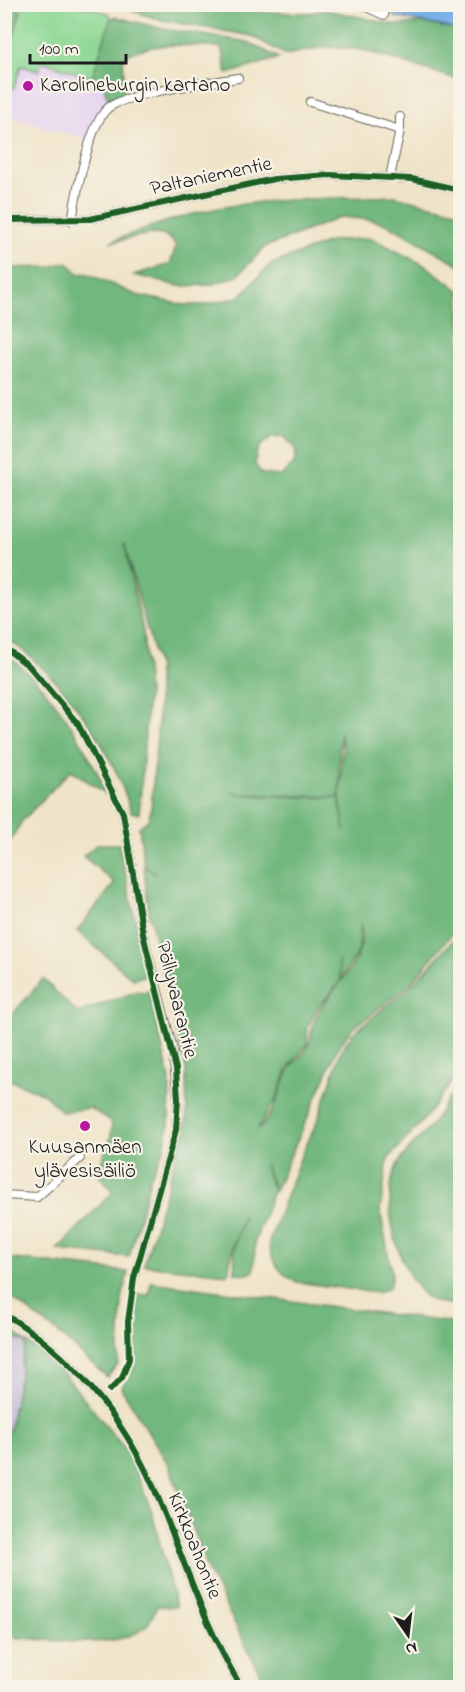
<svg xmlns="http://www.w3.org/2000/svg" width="465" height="1692" font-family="'Indie Flower',sans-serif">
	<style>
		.built { fill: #e5d3f1 }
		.industrial { fill: #c7c0d9 }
		.green { fill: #8dd894; stroke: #547a58; stroke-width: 1.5 }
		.forest { fill: #72b87e; stroke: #476a4d; stroke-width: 1.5; fill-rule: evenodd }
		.water { fill: #7ab1e9; stroke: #4b6682; stroke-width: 1.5 }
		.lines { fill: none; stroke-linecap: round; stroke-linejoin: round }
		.minor-casing { stroke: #666258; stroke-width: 10 }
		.minor { stroke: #fff; stroke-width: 8 }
		.cycleway-casing { stroke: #f7f3e8; stroke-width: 10 }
		.cycleway { stroke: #1b5e20; stroke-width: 6 }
		.poi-dot { fill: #b5179e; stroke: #f7f3e8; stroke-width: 2 }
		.labels { text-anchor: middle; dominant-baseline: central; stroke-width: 4.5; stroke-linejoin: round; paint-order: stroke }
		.poi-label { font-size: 21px; fill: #1c1c1c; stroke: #f7f3e8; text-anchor: start }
		.street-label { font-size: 21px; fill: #1c1c1c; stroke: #f7f3e8 }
	</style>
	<rect width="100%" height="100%" fill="#f7f3e8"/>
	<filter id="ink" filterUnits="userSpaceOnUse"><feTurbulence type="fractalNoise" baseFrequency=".0167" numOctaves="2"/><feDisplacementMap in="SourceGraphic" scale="12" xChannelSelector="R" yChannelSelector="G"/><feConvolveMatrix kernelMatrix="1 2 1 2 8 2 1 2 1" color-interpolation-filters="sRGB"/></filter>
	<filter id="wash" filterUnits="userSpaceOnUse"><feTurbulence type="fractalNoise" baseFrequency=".008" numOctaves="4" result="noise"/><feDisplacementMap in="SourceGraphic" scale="24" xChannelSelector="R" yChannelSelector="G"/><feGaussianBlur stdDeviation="1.35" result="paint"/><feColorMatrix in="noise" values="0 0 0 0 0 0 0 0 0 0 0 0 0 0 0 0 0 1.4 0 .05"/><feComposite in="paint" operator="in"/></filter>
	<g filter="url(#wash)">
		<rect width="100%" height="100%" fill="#f0e4c8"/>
		<path class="built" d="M42,61L101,80L109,102L98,115L90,140L5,115L4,85L14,88L21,66Z"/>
		<path class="industrial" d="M5,1334L26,1343L9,1431L5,1434Z"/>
		<path class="green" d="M23,5H80L109,13L111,18L92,78L42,61L39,71L21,66L14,88L5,85V63Z"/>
		<g class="forest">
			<path d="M5,4L17,5L20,12L5,63Z"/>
			<path d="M114,5H195L255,12L310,13L326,10L397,25L423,23L460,30V80L359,49L325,47L286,55L252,36L161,20Z"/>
			<path d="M116,17L164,29L248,42L279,58L227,74L221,47C191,46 148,40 123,58L125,95L109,102L102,81L92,78L111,18Z"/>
			<path d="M395,196L460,212V265L389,225L373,220L341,217L265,247L237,276L210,285L179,286L134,275L170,264L176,247C166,222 129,241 110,242C145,228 182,215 220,208C277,197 337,199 395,196Z"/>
			<path d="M371,238L426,266L460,291V924L410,984L350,1031L338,1048L275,1191L264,1163L273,1191L255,1241L254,1271L248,1274L235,1273L234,1247L244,1215L233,1246L228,1274L144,1265L187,1119L186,1069L148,908L144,866L157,875L144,864L139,827L149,819L151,809L158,723V669L124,543L143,631L148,693L139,814L131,812C112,745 61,676 5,637V268L50,267L66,262L80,274L86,273L136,295L185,305H204L239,297L270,265L331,241ZM284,436L296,450L294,464L281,476L262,474L255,465L256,454L260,446L272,437ZM340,732L342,745L343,743L340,798L345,831L339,798L241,795L231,791L241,794L339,797ZM360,923C362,930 362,944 359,951C351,975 330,991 318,1013C311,1024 312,1039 307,1048C303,1056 294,1061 290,1069C278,1089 277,1115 257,1130L277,1098L288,1068L307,1045L308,1027L317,1009L341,980L338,960L341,979L359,950Z"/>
			<path d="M5,654C54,689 83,741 108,795L71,770L22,821L5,850Z"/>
			<path d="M98,844H119L147,975L133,979L77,931L115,883L83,856Z"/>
			<path d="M460,933V1071L426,1117L388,1159L380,1210L392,1275L389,1288L378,1293L297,1282C280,1274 270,1261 269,1242L299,1161L318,1120L341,1051L352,1034L411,986Z"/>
			<path d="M43,979L77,1013L138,991L143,993L149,990L170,1080L169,1124L164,1149L151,1175L129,1257L57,1250L113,1192L98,1174C101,1156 115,1139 111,1121L90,1108L62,1112L44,1094L5,1078V1023Z"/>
			<path d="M460,1079V1305C452,1304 436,1304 429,1299C398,1275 378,1198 398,1164C406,1151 418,1140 428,1129C441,1113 450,1096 460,1079Z"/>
			<path d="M5,1258L128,1272L122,1300L118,1365L107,1377L56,1331L5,1293Z"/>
			<path d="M151,1282L460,1324V1687H267L207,1569L169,1465L121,1388L135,1366L137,1295H149Z"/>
			<path d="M5,1325L59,1368L128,1453L151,1509L176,1607L157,1606C154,1612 151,1622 146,1626C118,1653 40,1638 5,1637V1434L9,1431L26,1343L5,1334Z"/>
		</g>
		<path class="water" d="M380,5H460V30L395,17L390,9Z"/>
	</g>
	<g filter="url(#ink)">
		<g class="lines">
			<g class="minor-casing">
				<g id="minor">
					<path d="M360,4L384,15"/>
					<path d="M310,102L400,130"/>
					<path d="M390,177L400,130V117"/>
					<path d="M4,220L90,219L274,179L330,175L412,179L460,190"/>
					<path d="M72,221C76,195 89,124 108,108C128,92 210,83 238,78"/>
					<path d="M4,647L29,666L78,724L123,813L143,934L172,1046L178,1099L176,1130L134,1278"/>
					<path d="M4,1195L37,1197L80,1158"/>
					<path d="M4,1314C71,1353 123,1418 154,1488C183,1555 203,1625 242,1688"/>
				</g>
			</g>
			<use href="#minor" class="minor"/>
			<g class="cycleway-casing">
				<g id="cycleway">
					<path d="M4,220L90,219L274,179L330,175L412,179L460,190"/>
					<path d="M4,647L29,666L78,724L123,813L143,934L176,1069L178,1099L176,1130L134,1278L128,1322L129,1359L122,1378L110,1390"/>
					<path d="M4,1314C71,1353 123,1418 154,1488C183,1555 203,1625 242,1688"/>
				</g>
			</g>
			<use href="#cycleway" class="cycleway"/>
		</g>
	</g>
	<g class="poi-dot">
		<circle cx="28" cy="86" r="6"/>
		<circle cx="85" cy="1126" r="6"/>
	</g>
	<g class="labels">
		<g class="poi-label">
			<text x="40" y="86">Karolineburgin kartano</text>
			<text x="85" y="1148" text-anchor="middle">Kuusanmäen<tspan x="85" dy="24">ylävesisäiliö</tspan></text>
		</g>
		<g class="street-label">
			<text transform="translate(211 177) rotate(-12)">Paltaniementie</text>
			<text transform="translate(176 1000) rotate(76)">Pöllyvaarantie</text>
			<text transform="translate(194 1546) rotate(68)">Kirkkoahontie</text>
		</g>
	</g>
	<rect width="465" height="1692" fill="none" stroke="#f7f3e8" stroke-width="24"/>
	<g transform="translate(408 1635) rotate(166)" stroke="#f7f3e8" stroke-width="4.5" paint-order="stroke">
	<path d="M0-4.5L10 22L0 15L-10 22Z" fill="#1c1c1c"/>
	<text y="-9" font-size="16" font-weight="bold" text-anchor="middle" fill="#1c1c1c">N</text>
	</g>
	<path d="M30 54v9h96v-9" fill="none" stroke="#1c1c1c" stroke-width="3"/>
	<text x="39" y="54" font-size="18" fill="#1c1c1c" stroke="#f7f3e8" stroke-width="4.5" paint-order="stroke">100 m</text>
</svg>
